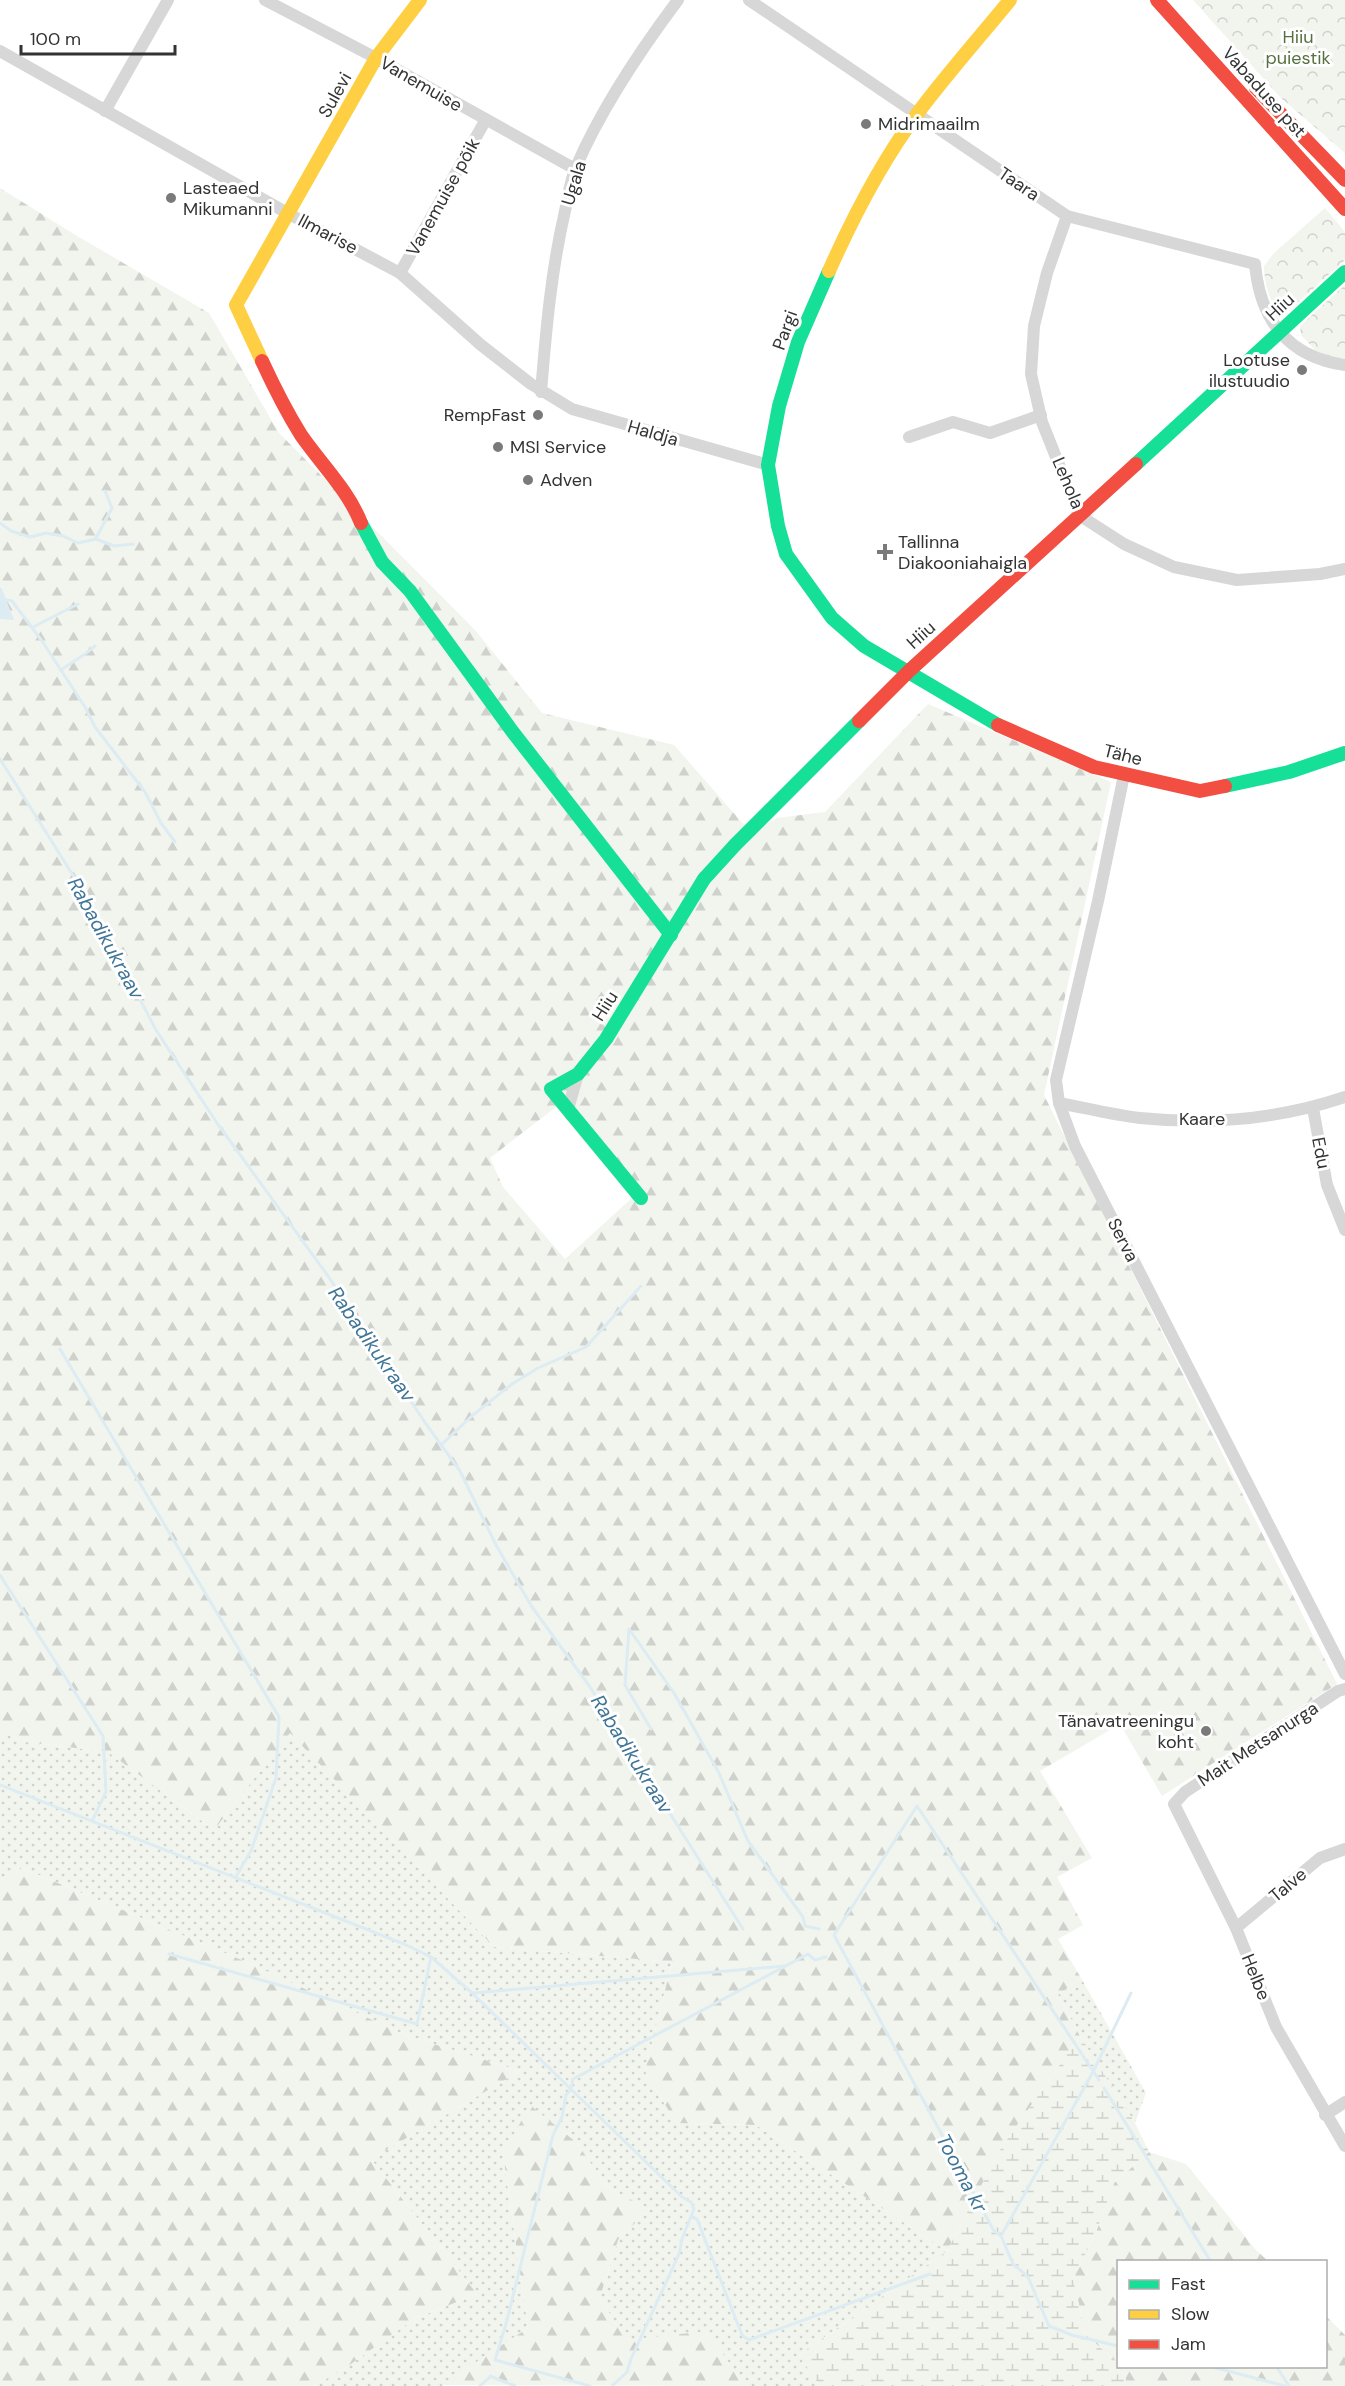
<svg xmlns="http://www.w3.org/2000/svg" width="1345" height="2386" font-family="'DM Sans',sans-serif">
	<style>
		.grass { fill: url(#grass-dots) }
		.forest { fill: url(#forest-firs); fill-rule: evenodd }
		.wetland { fill: url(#wetland-marsh) }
		.park { fill: url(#park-crowns) }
		.water { fill: #ddebf3 }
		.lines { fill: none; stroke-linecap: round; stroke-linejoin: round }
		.stream { stroke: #ddebf3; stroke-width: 3 }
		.street { stroke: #d7d7d7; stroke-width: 12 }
		.fast { stroke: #16e098; stroke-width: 14 }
		.slow { stroke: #ffcf43; stroke-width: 14 }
		.jam { stroke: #f24e42; stroke-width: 14 }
		.poi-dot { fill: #7a7a7a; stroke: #fff; stroke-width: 2 }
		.labels { text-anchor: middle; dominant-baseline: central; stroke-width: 6; stroke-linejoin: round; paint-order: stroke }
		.park-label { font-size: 18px; fill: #56703f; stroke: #fff }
		.street-label { font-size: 18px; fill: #333; stroke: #fff }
		.poi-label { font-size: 18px; fill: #333; stroke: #fff; text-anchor: start }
		.water-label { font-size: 20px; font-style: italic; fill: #3f7597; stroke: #fff }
	</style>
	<defs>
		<pattern id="grass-dots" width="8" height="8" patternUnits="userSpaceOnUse" patternTransform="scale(1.5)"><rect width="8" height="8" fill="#f1f5ed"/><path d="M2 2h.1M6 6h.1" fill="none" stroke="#cfd2cc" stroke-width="1.8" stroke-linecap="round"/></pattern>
		<pattern id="forest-firs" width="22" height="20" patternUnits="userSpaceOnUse" patternTransform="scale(1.5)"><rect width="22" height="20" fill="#f1f5ed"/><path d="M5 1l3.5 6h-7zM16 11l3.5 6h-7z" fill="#cfd2cc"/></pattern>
		<pattern id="wetland-marsh" width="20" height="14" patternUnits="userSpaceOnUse" patternTransform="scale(1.5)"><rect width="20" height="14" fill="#f1f5ed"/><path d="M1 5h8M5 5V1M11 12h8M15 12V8" fill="none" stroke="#cfd2cc"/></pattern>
		<pattern id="park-crowns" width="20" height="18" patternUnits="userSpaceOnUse" patternTransform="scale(1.5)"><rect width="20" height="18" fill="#f1f5ed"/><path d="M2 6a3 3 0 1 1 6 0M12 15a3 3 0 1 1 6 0" fill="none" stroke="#cfd2cc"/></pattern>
	</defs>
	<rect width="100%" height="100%" fill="#fff"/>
	<g class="grass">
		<path d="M0,1732L26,1742L108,1752L214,1830L290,1732L494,1947L672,1962L645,2071L676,2123L756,2125L947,2251L799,2355L820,2386H744L708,2332L625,2340L600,2297L618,2240L649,2209L607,2187L577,2143L503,2154L528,2328L442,2386H313L344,2369L414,2319L477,2294L371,2159L520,2071L405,2035L244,1961L22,1868L0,1886Z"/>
		<path d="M1081,1978L1146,2093L1135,2123L1084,2043L1058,1995Z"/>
	</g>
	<g class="forest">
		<path d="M0,188L77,236L209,313L279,433L475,630L542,713L674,745L745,826L757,829L777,818L825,812L928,704L1111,782L1044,1095L1337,1684L1162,1796L1120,1724L1040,1771L1092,1858L1057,1877L1083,1925L1058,1939L1081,1978L1058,1995L1080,2036L1001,2148L947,2251L756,2125L676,2123L645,2071L672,1962L494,1947L290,1733L214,1830L108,1752L26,1742L0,1732V619H13L0,587ZM556,1107L632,1198L565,1259L503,1187L490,1158Z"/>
		<path d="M22,1868L244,1961L405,2035L520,2071L371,2159L477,2294L414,2319L344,2369L313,2386H0V1886Z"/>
		<path d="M530,2105L577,2143L607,2187L649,2209L618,2240L600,2297L625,2340L708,2331L744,2386L441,2385L528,2328L503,2154Z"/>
		<path d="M1149,2152L1186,2164L1256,2250L1268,2261L1118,2262V2363L1086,2335L1073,2279L1096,2232L1114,2183Z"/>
		<path d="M1326,2316L1345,2335V2386H1126L1125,2369L1123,2367L1326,2366Z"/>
	</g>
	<path class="wetland" d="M1080,2036L1135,2123L1149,2152L1114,2183L1096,2232L1073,2279L1086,2335L1118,2363V2366L1125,2369L1126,2386H820L799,2355L947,2251L1001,2148Z"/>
	<g class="park">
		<path d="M1193,0H1345V153L1281,98Z"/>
		<path d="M1325,208L1345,232V260L1283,316C1270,306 1264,282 1264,266L1274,253Z"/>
		<path d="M1345,285V359L1319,354L1301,335L1300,326Z"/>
	</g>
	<path class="water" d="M0,587L2,589L14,620L0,619Z"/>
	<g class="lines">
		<g class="stream">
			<path d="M0,523L11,531L30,537L46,533L63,536L78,543L96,539L114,546L133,544"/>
			<path d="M96,538L112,508L105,491"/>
			<path d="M0,599L12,601L42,641L85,707L95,727L145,792L161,823L175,842"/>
			<path d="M33,627L78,604"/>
			<path d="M61,670C73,661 83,657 95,646"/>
			<path d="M0,759L86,896L156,1030L217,1123L328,1276L426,1424L460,1471L496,1545L532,1607L590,1687L743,1929"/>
			<path d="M60,1349L279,1717L276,1778L251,1851L235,1878"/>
			<path d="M441,1445L473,1415L512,1384L538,1368L586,1347L641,1286"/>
			<path d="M0,1575L103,1736L106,1792L92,1821"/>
			<path d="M651,1729L625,1685L629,1629L674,1693L718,1771L748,1841L803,1917L805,1926L819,1929"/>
			<path d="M0,1785L404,1944L431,1957L472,1993L682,2197L691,2202L694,2209L682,2239L679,2254L631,2359L627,2372L612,2386"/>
			<path d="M169,1954L417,2024L431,1957"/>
			<path d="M474,1993L784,1966"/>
			<path d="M1099,2080L917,1806L834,1935L994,2231L1001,2236L1013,2264L1028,2277L1049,2326L1072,2335L1118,2346"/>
			<path d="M1104,2088L1211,2262"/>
			<path d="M691,2217L697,2219L742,2335L749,2340L930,2274"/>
			<path d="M1001,2236L1093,2072L1131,1993"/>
			<path d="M1209,2366L1285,2386"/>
			<path d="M1276,2366L1289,2386"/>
			<path d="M490,2376L515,2386"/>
			<path d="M480,2386L490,2377"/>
			<path d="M590,2386L495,2360L506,2324L553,2135L562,2117L566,2095L571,2089L573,2079L808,1954L815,1960L826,1957"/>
		</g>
		<g class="street">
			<path d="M265,0L376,58L575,169"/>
			<path d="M749,0L1067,216L1255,264C1260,320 1288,357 1345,365"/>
			<path d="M0,51L289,214L400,273L481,345L531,384L572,409L768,465"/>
			<path d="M105,111L168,0"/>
			<path d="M1067,216L1047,273L1034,326L1031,374L1042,422L1079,515L1124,544L1174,567L1237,580L1320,574L1345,569"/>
			<path d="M400,273L485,121"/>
			<path d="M541,392C546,331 551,271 565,211C568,197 570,181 576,167C602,107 639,52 678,0"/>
			<path d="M909,437L953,422L990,433L1041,415"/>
			<path d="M1124,775L1098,901L1056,1080L1059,1103L1075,1146L1345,1674"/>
			<path d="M1059,1103C1086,1108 1113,1115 1140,1118C1209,1125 1280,1119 1345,1097"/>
			<path d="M1313,1108L1327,1185L1345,1230"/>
			<path d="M568,1109L578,1074"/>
			<path d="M1345,1689L1338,1691L1185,1792L1174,1804L1236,1928L1276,2027L1345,2146"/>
			<path d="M1236,1928L1320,1858L1345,1849"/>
			<path d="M1325,2115L1345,2102"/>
		</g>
		<g class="fast">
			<path d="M829,271L798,342L779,406L768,465L778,526L786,554L832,618L864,646L998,725"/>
			<path d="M1136,464L1345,272"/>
			<path d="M361,523L382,562L410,591L512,731L671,935"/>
			<path d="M1225,786L1289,772L1345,753"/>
			<path d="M641,1198L551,1089L578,1074L606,1039L704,879L735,845L859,721"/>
		</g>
		<g class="slow">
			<path d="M829,271C853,217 881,162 917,114C946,75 979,38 1010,0"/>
			<path d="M262,361L236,305L376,58L420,0"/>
		</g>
		<g class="jam">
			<path d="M1157,0L1345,209"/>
			<path d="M1256,88L1345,180"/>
			<path d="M262,361C274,387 286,411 301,435C321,464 348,490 361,523"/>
			<path d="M859,721L909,671L1136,464"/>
			<path d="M998,725L1094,767L1200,791L1225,786"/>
		</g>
	</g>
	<g class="poi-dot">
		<circle cx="866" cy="124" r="6"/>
		<circle cx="171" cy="198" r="6"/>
		<circle cx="1302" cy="370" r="6"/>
		<circle cx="538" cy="415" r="6"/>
		<circle cx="498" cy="447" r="6"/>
		<circle cx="528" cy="480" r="6"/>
		<path d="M882 543h6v6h6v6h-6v6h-6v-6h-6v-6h6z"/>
		<circle cx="1206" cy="1731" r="6"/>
	</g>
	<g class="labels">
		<g class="park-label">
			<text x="1298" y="37">Hiiu<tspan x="1298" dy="21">puiestik</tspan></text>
		</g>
		<g class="street-label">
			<text transform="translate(421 84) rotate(30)">Vanemuise</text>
			<text transform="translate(1264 92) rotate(48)">Vabaduse pst</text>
			<text transform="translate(335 95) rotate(-61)">Sulevi</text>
			<text transform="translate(574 183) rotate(-73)">Ugala</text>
			<text transform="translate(1019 184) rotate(34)">Taara</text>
			<text transform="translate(443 197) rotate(-61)">Vanemuise põik</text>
			<text transform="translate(328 234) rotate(28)">Ilmarise</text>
			<text transform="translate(1280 307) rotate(-43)">Hiiu</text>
			<text transform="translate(785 330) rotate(-70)">Pargi</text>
			<text transform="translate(653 433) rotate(16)">Haldja</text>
			<text transform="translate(1068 483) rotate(67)">Lehola</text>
			<text transform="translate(921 635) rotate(-42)">Hiiu</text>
			<text transform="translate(1123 755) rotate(14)">Tähe</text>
			<text transform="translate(605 1006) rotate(-58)">Hiiu</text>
			<text x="1202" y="1119">Kaare</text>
			<text transform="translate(1321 1153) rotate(79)">Edu</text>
			<text transform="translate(1123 1240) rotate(63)">Serva</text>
			<text transform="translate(1258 1744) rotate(-33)">Mait Metsanurga</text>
			<text transform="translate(1288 1885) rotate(-40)">Talve</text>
			<text transform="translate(1256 1977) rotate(68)">Helbe</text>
		</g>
		<g class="poi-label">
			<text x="878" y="124">Midrimaailm</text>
			<text x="183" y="188">Lasteaed<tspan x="183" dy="21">Mikumanni</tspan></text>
			<text x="1290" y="360" text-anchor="end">Lootuse<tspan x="1290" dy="21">ilustuudio</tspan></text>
			<text x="526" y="415" text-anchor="end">RempFast</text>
			<text x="510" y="447">MSI Service</text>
			<text x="540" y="480">Adven</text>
			<text x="898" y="542">Tallinna<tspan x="898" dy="21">Diakooniahaigla</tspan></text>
			<text x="1194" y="1721" text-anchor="end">Tänavatreeningu<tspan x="1194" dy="21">koht</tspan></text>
		</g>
		<g class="water-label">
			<text transform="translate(106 938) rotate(61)">Rabadikukraav</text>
			<text transform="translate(372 1344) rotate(55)">Rabadikukraav</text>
			<text transform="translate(632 1754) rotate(58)">Rabadikukraav</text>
			<text transform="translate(962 2173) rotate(62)">Tooma kr</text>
		</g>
	</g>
	<rect x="1117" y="2260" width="210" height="108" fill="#ffffff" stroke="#adadad" stroke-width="1.5"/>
	<rect x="1129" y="2280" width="30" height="9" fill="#16e098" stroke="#adadad" stroke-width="1.5"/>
	<text x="1171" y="2290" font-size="18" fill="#333333">Fast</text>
	<rect x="1129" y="2310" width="30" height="9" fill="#ffcf43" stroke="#adadad" stroke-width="1.5"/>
	<text x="1171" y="2320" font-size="18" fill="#333333">Slow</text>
	<rect x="1129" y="2340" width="30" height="9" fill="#f24e42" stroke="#adadad" stroke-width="1.5"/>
	<text x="1171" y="2350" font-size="18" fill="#333333">Jam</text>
	<path d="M21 45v9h154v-9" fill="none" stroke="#333333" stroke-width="3"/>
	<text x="30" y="45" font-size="18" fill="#333333" stroke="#ffffff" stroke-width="4.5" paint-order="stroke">100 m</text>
</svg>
